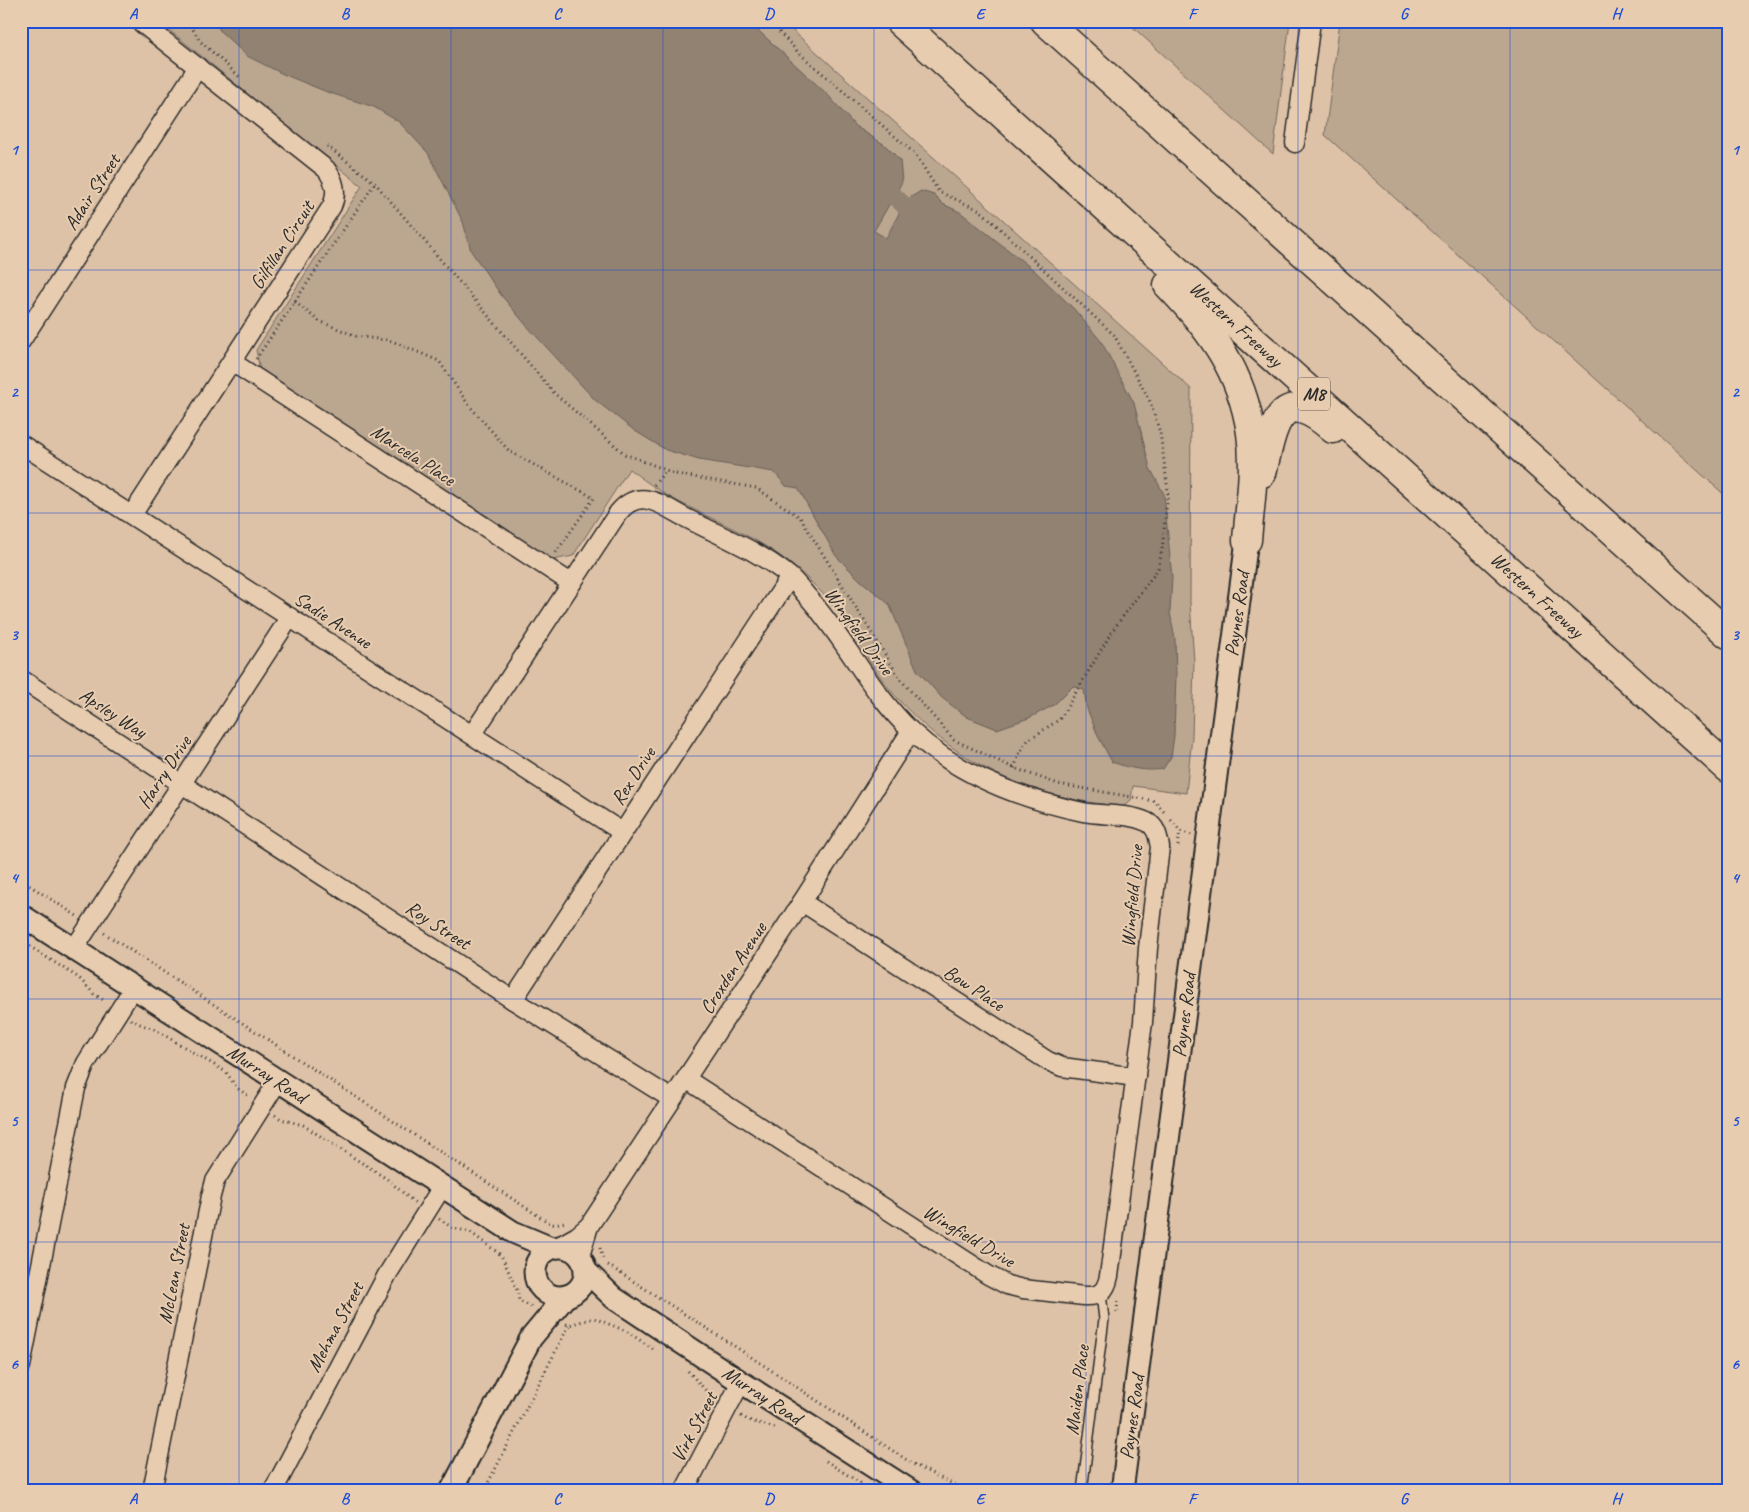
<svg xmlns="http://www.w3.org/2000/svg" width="1749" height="1512" font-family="Caveat,sans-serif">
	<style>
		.green { fill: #bba690; stroke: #73685e }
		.water { fill: #918272; stroke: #685f56 }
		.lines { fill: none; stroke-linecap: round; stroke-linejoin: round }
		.canal { stroke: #918272; stroke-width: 18 }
		.service-casing { stroke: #2b2b2b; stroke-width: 12 }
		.minor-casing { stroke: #2b2b2b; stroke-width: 21 }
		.tertiary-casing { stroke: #2b2b2b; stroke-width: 25 }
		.motorway-casing { stroke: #2b2b2b; stroke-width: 31 }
		.path { stroke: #2b2b2b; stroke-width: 3; stroke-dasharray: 1 4; stroke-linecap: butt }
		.service { stroke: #e8ccaf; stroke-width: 9 }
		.minor { stroke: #e8ccaf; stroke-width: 18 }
		.tertiary { stroke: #e8ccaf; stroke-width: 21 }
		.motorway { stroke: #e8ccaf; stroke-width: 28 }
		.grid { fill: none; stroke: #1d4ed8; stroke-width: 1; stroke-opacity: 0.55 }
		.labels { text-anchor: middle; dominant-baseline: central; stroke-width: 4; stroke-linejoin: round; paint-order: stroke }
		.shield { fill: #e8ccaf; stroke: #645b53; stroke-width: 1 }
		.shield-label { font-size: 19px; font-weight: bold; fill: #2b2b2b }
		.street-label { font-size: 20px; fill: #2b2b2b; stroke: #e8ccaf }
		.neatline { fill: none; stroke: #1d4ed8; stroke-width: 2 }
		.grid-label { font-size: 16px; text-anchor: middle; font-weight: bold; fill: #1d4ed8 }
	</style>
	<rect width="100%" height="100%" fill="#ddc2a7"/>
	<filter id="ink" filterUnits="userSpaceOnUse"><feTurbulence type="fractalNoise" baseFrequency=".02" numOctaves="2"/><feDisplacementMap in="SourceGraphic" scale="10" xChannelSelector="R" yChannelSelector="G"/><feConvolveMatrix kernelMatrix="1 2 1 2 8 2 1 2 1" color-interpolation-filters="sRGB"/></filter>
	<g filter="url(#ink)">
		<g class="green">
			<path d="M158,21H782L1191,389L1190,602L1194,662L1192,737L1186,793L1133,786L1131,800L1123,807C1103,804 1082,802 1063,797C989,781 922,735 878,674C867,659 859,642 848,626C833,603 813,582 792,565C759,538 724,525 687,506C666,496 648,483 629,469L573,556L553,560L260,370L256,350L362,186Z"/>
			<path d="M1126,21H1290L1273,154Z"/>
			<path d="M1340,21H1728V498L1325,135Z"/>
		</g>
		<path class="water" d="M214,21H748L828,95L855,126L885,145L900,160L902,182L874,231L886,238L906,200L921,191L934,195L943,204L960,212L1035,271L1074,309L1101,341L1134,403L1150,468L1164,494L1172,578L1170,612L1175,639L1176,675L1174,736L1171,757L1163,769C1146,772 1128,768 1112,762L1099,738L1087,709L1084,690L1073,686L1054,705L1029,718L997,729L967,717L942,698L917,670L889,604L860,580L836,556L798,488L786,486L774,472L699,460L666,450L635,431L595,400L526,325L501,295L471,251L463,222L428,153L399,122L374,107L327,92L283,74L247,56L221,32Z"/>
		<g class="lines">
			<path class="canal" d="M876,179L909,210L924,218"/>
			<g class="service-casing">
				<path id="service" d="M1082,1491L1104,1319L1101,1294"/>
			</g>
			<g class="minor-casing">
				<g id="minor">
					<path d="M1295,143L1311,21"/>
					<path d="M21,341L198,67"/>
					<path d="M232,362L571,583"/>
					<path d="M21,444L622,832"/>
					<path d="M132,515L332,206C338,192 335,181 326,169L139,21"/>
					<path d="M21,679L513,1000L672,1099"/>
					<path d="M472,735L618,513C640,486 661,505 684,517C720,536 758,550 789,576C796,582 801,589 807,596C845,638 869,691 911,731C958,775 1021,799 1083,812C1104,816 1127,813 1147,822C1157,827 1158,837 1160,847L1148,948L1143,1022L1109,1276C1106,1291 1100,1297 1084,1296L1023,1289L1007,1285L988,1275L686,1079"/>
					<path d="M802,902L1048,1061L1062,1067L1136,1077"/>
					<path d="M74,949L290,617"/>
					<path d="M513,1000L790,577"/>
					<path d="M559,1246L577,1236L589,1226"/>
					<path d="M580,1256L589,1226L802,902L911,731"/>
					<path d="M21,1366L76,1088L86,1063L134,987"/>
					<path d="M152,1491L211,1196L215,1181L278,1081"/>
					<path d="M273,1491L387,1275L442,1187"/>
					<path d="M684,1491L741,1382"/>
				</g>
			</g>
			<g class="tertiary-casing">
				<g id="tertiary">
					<path d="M21,915L513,1232L551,1248"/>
					<circle cx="560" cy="1272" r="25"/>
					<path d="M586,1271L614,1298L741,1382L911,1491"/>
					<path d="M451,1491L531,1338L566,1296"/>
					<path d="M1122,1491L1247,540"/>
				</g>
			</g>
			<g class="motorway-casing">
				<g id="motorway">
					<path d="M899,21L1728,768"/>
					<path d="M1045,21L1728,634"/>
					<path d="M1168,285C1210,328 1242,371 1251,433C1256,468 1250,505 1247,540"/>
					<path d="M1262,473C1273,428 1278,380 1333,429"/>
				</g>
			</g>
			<g class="path">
				<path d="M188,21L200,41L241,78"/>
				<path d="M769,21L799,53L915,154L939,192L980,210L1114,335L1149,399L1160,432L1168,491L1162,550L1158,569L1113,630L1060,719L1028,740L1019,754L1014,769"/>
				<path d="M327,146L375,183L555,394L625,454L676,474L756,488L800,517L901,680L954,740L1014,768L1058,784L1155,801L1164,812"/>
				<path d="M295,302L319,321L356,336L392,341L439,361L468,404L509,451L594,498L555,554"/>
				<path d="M256,359L375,183"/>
				<path d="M654,485L666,470"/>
				<path d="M1171,820L1180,831L1192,835"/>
				<path d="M1178,846L1180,831"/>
				<path d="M21,880L77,916"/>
				<path d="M104,933L548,1222L553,1224L566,1222"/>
				<path d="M21,941L79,978L94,994L105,1001"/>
				<path d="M131,1019L137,1023L154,1029L226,1072L237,1088L250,1097"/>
				<path d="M275,1115L281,1119L303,1125L387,1179L415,1203"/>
				<path d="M439,1219L453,1228L470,1232L501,1255L518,1292L519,1301L534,1308"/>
				<path d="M600,1248L603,1261"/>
				<path d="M608,1265L742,1351L913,1464L966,1491"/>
				<path d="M1117,1312L1118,1298"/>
				<path d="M566,1324L569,1325L594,1318L626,1331L655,1350"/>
				<path d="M688,1371L708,1393L715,1398"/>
				<path d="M741,1416L748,1420L775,1428"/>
				<path d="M826,1461L860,1483L866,1491"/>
				<path d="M484,1491L569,1325"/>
			</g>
			<use href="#service" class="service"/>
			<use href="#minor" class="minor"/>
			<use href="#tertiary" class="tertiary"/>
			<use href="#motorway" class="motorway"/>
		</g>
	</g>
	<path class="grid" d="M239,21V1491M451,21V1491M663,21V1491M874,21V1491M1086,21V1491M1298,21V1491M1510,21V1491M21,270H1728M21,513H1728M21,756H1728M21,999H1728M21,1242H1728"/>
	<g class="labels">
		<rect class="shield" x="1298" y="377.5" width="32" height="33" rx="4"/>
		<g class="shield-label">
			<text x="1314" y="394">M8</text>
		</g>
		<g class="street-label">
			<text transform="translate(92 192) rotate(-57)">Adair Street</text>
			<text transform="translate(282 245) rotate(-57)">Gilfillan Circuit</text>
			<text transform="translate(1236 324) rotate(42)">Western Freeway</text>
			<text transform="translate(413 455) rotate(33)">Marcela Place</text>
			<text transform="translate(1537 595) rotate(42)">Western Freeway</text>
			<text transform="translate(1237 614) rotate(-82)">Paynes Road</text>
			<text transform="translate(333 620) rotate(33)">Sadie Avenue</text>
			<text transform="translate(859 631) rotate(54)">Wingfield Drive</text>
			<text transform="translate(113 713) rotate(33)">Apsley Way</text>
			<text transform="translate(164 772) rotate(-57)">Harry Drive</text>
			<text transform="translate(633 776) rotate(-57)">Rex Drive</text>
			<text transform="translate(1132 896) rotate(-85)">Wingfield Drive</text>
			<text transform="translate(438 925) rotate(33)">Roy Street</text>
			<text transform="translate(733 968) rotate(-57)">Croxden Avenue</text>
			<text transform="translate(974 988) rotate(33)">Bow Place</text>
			<text transform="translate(1184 1015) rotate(-83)">Paynes Road</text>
			<text transform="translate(267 1074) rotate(33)">Murray Road</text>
			<text transform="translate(969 1236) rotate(31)">Wingfield Drive</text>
			<text transform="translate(174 1274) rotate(-79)">McLean Street</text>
			<text transform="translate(335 1327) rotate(-62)">Mehma Street</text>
			<text transform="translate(1077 1390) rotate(-83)">Maiden Place</text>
			<text transform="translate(762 1395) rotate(33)">Murray Road</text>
			<text transform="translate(1132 1417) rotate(-82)">Paynes Road</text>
			<text transform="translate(694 1427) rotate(-62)">Virk Street</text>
		</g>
	</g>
	<rect width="1749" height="1512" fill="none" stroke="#e8ccaf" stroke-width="55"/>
	<rect x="28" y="28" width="1694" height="1456" class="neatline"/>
	<g class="grid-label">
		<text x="133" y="19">A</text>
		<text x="345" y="19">B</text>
		<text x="557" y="19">C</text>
		<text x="769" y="19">D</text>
		<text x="980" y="19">E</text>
		<text x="1192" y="19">F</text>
		<text x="1404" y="19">G</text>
		<text x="1616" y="19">H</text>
		<text x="14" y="155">1</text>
		<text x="1735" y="155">1</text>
		<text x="14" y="397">2</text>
		<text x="1735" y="397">2</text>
		<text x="14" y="640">3</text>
		<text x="1735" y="640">3</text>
		<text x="14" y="883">4</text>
		<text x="1735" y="883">4</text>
		<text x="14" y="1126">5</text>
		<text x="1735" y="1126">5</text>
		<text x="14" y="1369">6</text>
		<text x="1735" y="1369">6</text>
		<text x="133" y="1504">A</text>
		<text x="345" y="1504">B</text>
		<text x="557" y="1504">C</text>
		<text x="769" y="1504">D</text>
		<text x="980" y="1504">E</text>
		<text x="1192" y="1504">F</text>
		<text x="1404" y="1504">G</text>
		<text x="1616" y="1504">H</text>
	</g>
</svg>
